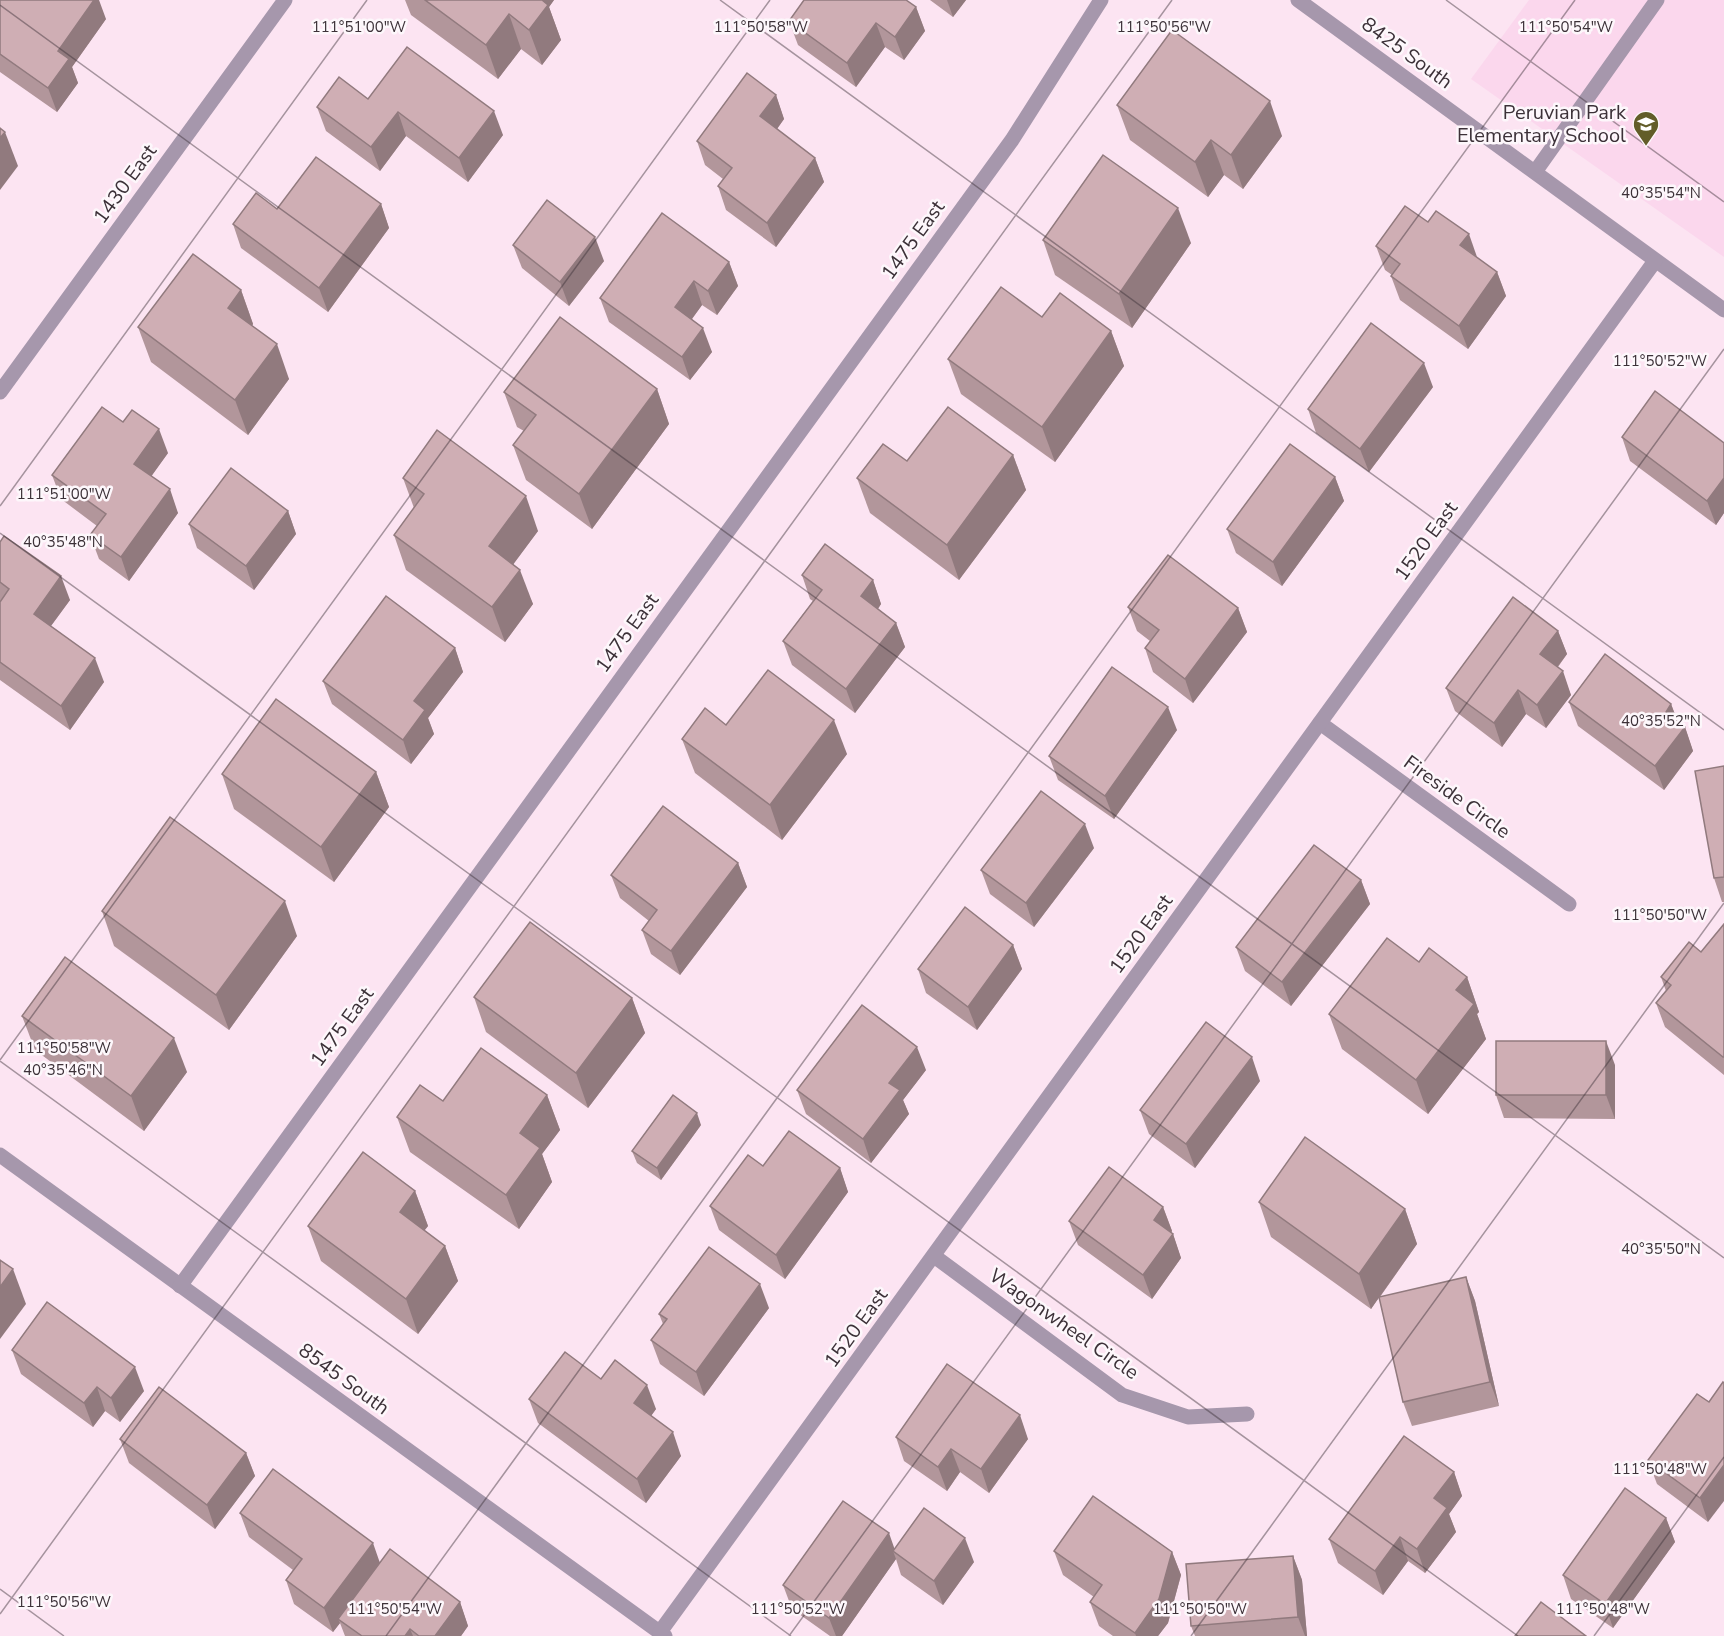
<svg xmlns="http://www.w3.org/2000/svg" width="1724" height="1636" font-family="'Nunito Sans',sans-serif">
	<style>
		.built { fill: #fbd7ed }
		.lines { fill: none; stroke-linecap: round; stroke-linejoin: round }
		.minor { stroke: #a697ac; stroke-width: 15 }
		.wall { fill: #b2969b }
		.shaded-wall { fill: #917a7e }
		.building { fill: #cfaeb4; stroke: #917a7e; stroke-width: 1.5 }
		.ticks { fill: none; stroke: #3c3138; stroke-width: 1.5; stroke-opacity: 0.45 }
		.labels { text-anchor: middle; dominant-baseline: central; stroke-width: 5; stroke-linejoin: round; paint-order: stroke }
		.street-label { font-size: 20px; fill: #3c3138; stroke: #fdf7fb }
		.poi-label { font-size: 20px; fill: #3c3138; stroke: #fdf7fb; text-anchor: end }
		.ticks-label { font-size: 15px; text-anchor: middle; fill: #3c3138; stroke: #fdf7fb; stroke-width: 5; stroke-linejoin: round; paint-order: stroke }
	</style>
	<rect width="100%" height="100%" fill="#fce4f2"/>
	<path class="built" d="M1529,0H1724V257L1471,79Z"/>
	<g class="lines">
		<g class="minor">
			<path d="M1298,0L1724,310"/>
			<path d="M1535,172L1657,0"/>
			<path d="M0,392L285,0"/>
			<path d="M1320,723L1569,904"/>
			<path d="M0,1155L665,1636"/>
			<path d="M934,1256L1122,1395L1188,1417L1247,1414"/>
			<path d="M180,1286L1012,140L1101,0"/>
			<path d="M660,1632L1655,261"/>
		</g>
	</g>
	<g class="wall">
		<path d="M0,0L106,19L72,67L78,83L57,112L0,72Z"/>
		<path d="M405,0H554L549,7L561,40L542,65L521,49L498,79L411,15Z"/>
		<path d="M930,0H966L953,17Z"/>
		<path d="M916,7L925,31L904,60L885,47L856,87L798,45L789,21Z"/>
		<path d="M776,95L784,119L777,129L815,158L824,182L776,247L726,210L718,186L723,179L705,165L697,141Z"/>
		<path d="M368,99L503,135L468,182L406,136L380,171L326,131L317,107Z"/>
		<path d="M1117,105L1282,136L1243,189L1224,175L1208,197L1130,140Z"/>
		<path d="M381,204L389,228L328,312L241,248L233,224L277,209Z"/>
		<path d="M1043,240L1191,243L1132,328L1055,275Z"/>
		<path d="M513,245L604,261L569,306L522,268Z"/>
		<path d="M1376,246L1477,258L1497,272L1506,296L1468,349L1400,300L1391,276L1392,275L1385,270Z"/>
		<path d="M729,262L738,286L717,315L702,305L692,319L712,352L690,380L609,322L600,298Z"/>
		<path d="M241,290L253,324L252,326L289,379L248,435L151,362L138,327Z"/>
		<path d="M1042,317L1111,331L1124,366L1055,462L961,394L948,359Z"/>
		<path d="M1433,387L1369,472L1316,433L1308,409Z"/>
		<path d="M657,389L669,424L592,529L526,480L513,445L524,431L517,427L504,392Z"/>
		<path d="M1622,437L1724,443V513L1716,525L1630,461Z"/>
		<path d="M168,453L151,476L178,513L129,581L99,559L90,535L97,526L61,499L52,475Z"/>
		<path d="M1013,455L1026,490L959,580L870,513L857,478L907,461Z"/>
		<path d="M1335,477L1344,501L1282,586L1236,553L1227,529Z"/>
		<path d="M403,478L538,531L513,564L533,604L505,642L406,570L394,535L414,508Z"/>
		<path d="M288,511L296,534L254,590L197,548L189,524Z"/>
		<path d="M0,542L70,600L51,626L104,682L70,730L0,680Z"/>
		<path d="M802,575L873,580L881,604L878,609L896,623L905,647L855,713L792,665L783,641L813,601L810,599Z"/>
		<path d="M1128,607L1238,608L1247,632L1193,703L1153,672L1145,648L1150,641L1137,631Z"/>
		<path d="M1558,631L1567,654L1558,667L1571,695L1546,728L1526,714L1502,747L1455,711L1446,688Z"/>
		<path d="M455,648L463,672L428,718L434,734L411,764L332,704L323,681Z"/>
		<path d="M1569,702L1671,704L1678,722L1685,727L1693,751L1664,790L1578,726Z"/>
		<path d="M726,725L847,754L782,840L695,773L682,739Z"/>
		<path d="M1177,730L1114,819L1058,780L1049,756Z"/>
		<path d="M1724,766V902H1722L1714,878Z"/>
		<path d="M376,772L389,807L334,882L234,809L222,774Z"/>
		<path d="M1094,848L1034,927L990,894L981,870Z"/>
		<path d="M738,863L747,887L680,975L651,954L642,930L649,921L620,898L611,875Z"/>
		<path d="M1361,880L1370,904L1291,1006L1245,971L1236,947Z"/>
		<path d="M102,911L297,936L229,1030L114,946Z"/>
		<path d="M1724,924V1075L1665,1027L1656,1003L1666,991L1661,977L1701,952Z"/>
		<path d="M1013,945L1022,969L977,1030L926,993L918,969Z"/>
		<path d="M1419,962L1467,977L1479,1012L1477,1014L1486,1039L1428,1114L1342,1049L1329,1014Z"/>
		<path d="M474,997L632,998L645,1033L588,1108L486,1032Z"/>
		<path d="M22,1016L187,1072L144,1131L35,1050Z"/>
		<path d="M1615,1065V1119L1504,1118L1496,1095Z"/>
		<path d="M926,1070L903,1100L909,1114L871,1163L806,1114L797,1090Z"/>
		<path d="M1260,1081L1195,1168L1149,1134L1140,1110Z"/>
		<path d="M547,1095L560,1130L542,1154L552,1182L519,1229L410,1152L397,1117L443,1101Z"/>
		<path d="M701,1125L661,1180L637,1163L632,1151Z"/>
		<path d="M763,1166L840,1168L848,1192L785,1279L719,1230L710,1206Z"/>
		<path d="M415,1191L428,1226L424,1230L445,1246L458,1281L418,1334L321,1261L308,1226Z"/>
		<path d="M1259,1202L1405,1209L1417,1244L1380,1297L1466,1277L1475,1301L1499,1406L1412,1426L1403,1402L1379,1297L1371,1309L1271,1237Z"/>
		<path d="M1163,1207L1172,1231L1171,1233L1173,1234L1181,1258L1152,1299L1078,1245L1069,1221Z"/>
		<path d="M769,1308L704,1396L660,1364L651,1340L663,1324L659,1314Z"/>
		<path d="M12,1350L144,1391L120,1422L105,1411L93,1427L21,1374Z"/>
		<path d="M601,1379L656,1409L651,1416L681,1456L646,1503L538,1423L529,1399Z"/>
		<path d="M1709,1402L1708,1522L1657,1484L1648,1460Z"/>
		<path d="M896,1437L1028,1439L989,1493L960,1472L947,1491L904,1461Z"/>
		<path d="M120,1439L246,1453L255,1476L215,1529L129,1463Z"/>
		<path d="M1454,1472L1462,1496L1449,1514L1456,1532L1425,1573L1408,1561L1383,1595L1338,1563L1329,1539Z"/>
		<path d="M240,1513L380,1562L460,1602L468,1626L461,1636H345L340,1623L333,1632L294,1604L286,1580L293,1570L249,1537Z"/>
		<path d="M1666,1518L1675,1542L1613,1628L1571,1599L1563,1575Z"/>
		<path d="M894,1549L974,1562L943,1605L901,1575L896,1559L842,1636H830L792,1609L783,1585Z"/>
		<path d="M1054,1551L1172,1552L1181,1575L1168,1623L1158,1636H1113L1099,1626L1090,1602L1094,1597L1063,1575Z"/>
		<path d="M1293,1556L1302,1580L1307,1636H1195L1191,1626Z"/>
	</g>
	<g class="shaded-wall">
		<path d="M94,0H99L106,19L72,67L78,83L57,112L48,88L58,51Z"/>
		<path d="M530,0H554L549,7L561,40L542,65L529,30Z"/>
		<path d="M947,0H966L953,17Z"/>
		<path d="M916,7L925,31L904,60L895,37Z"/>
		<path d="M509,14L521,49L498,79L486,45Z"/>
		<path d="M876,23L885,47L856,87L847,63Z"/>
		<path d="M776,95L784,119L769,140L760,116Z"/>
		<path d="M1270,101L1282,136L1243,189L1231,155Z"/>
		<path d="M494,111L503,135L468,182L459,158Z"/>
		<path d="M398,112L406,136L380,171L371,147Z"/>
		<path d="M5,132L18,166L0,190V138Z"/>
		<path d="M1211,140L1224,175L1208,197L1195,162Z"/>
		<path d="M815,158L824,182L776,247L767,223Z"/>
		<path d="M381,204L389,228L328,312L319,288Z"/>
		<path d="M1178,208L1191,243L1132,328L1119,294Z"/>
		<path d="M1469,234L1477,257L1460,245Z"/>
		<path d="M595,237L604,261L569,306L560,282Z"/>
		<path d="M729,262L738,286L717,315L708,291Z"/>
		<path d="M1497,272L1506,296L1468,349L1459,326Z"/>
		<path d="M694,281L702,305L683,331L675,307Z"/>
		<path d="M241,290L253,324L240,343L228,308Z"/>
		<path d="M703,328L712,352L690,380L682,357Z"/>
		<path d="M1111,331L1124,366L1055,462L1042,427Z"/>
		<path d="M277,344L289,379L248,435L235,400Z"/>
		<path d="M1424,363L1433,387L1369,472L1360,449Z"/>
		<path d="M657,389L669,424L592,529L579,494Z"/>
		<path d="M159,429L168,453L143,488L134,464Z"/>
		<path d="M1013,455L1026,490L959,580L947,545Z"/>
		<path d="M1335,477L1344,501L1282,586L1273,562Z"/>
		<path d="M1724,478V513L1716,525L1707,501Z"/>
		<path d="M170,489L178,513L129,581L121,557Z"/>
		<path d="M526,496L538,531L501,581L489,546Z"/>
		<path d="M288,511L296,534L254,590L246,566Z"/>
		<path d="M520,570L533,604L505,642L492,607Z"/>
		<path d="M61,576L70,600L42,638L34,614Z"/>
		<path d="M873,580L881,604L870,620L861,596Z"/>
		<path d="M1238,608L1247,632L1193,703L1185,679Z"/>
		<path d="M896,623L905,647L855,713L846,689Z"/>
		<path d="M1558,631L1567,654L1549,678L1540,654Z"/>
		<path d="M455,648L463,672L428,718L434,734L411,764L403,740L414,701Z"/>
		<path d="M95,658L104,682L70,730L61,706Z"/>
		<path d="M1563,671L1571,695L1546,728L1537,705Z"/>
		<path d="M1518,690L1526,714L1502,747L1494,723Z"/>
		<path d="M1671,704L1680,728L1666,712Z"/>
		<path d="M1168,707L1177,730L1114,819L1105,796Z"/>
		<path d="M834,720L847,754L782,840L770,805Z"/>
		<path d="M1685,727L1693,751L1664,790L1655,766Z"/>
		<path d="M376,772L389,807L334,882L321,847Z"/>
		<path d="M1085,824L1094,848L1034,927L1026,903Z"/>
		<path d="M738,863L747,887L680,975L671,951Z"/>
		<path d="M1361,880L1370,904L1291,1006L1282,982Z"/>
		<path d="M285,901L297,936L229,1030L216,995Z"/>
		<path d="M1013,945L1022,969L977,1030L968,1007Z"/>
		<path d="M1467,977L1479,1012L1477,1014L1486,1039L1428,1114L1416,1080L1456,990Z"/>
		<path d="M632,998L645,1033L588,1108L576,1073Z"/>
		<path d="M174,1038L187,1072L144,1131L131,1096Z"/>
		<path d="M1606,1041L1615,1065V1119L1606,1095Z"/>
		<path d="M917,1047L926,1070L903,1100L909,1114L871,1163L863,1139L889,1083Z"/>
		<path d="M1252,1057L1260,1081L1195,1168L1186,1144Z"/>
		<path d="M547,1095L560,1130L542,1154L552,1182L519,1229L506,1195L520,1133Z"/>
		<path d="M697,1113L701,1125L661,1180L657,1168Z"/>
		<path d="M840,1168L848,1192L785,1279L776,1255Z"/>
		<path d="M415,1191L428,1226L412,1247L400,1212Z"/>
		<path d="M1163,1207L1172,1231L1162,1244L1154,1220Z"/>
		<path d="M1405,1209L1417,1244L1371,1309L1359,1274Z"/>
		<path d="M1173,1234L1181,1258L1152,1299L1143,1275Z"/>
		<path d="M445,1246L458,1281L418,1334L406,1299Z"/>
		<path d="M13,1269L26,1304L0,1339V1287Z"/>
		<path d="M1466,1277L1475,1301L1499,1406L1490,1382Z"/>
		<path d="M760,1284L769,1308L704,1396L696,1372Z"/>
		<path d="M135,1367L144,1391L120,1422L111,1398Z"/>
		<path d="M647,1385L656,1409L643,1427L634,1403Z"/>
		<path d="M97,1387L105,1411L93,1427L84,1403Z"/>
		<path d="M1020,1415L1028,1439L989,1493L981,1469Z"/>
		<path d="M673,1432L681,1456L646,1503L637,1479Z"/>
		<path d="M951,1449L960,1472L947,1491L938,1467Z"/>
		<path d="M246,1453L255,1476L215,1529L207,1505Z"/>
		<path d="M1724,1465V1501L1708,1522L1700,1498Z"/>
		<path d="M1454,1472L1462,1496L1449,1514L1456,1532L1425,1573L1417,1549L1434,1498Z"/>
		<path d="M1666,1518L1675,1542L1613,1628L1605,1604Z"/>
		<path d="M889,1533L896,1553L893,1551L896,1559L842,1636H836L829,1618Z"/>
		<path d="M1400,1537L1408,1561L1383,1595L1375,1571Z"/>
		<path d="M965,1538L974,1562L943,1605L934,1581Z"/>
		<path d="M373,1543L381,1566L338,1619L340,1623L333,1632L324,1608Z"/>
		<path d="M1172,1552L1181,1575L1168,1623L1158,1636H1136L1135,1633Z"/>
		<path d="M1293,1556L1302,1580L1307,1636H1305L1298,1617Z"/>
		<path d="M460,1602L468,1626L461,1636H435Z"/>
		<path d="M410,1629L413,1636H405Z"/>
	</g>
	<g class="building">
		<path d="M0,0H94L58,51L69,59L48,88L0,54Z"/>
		<path d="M425,0H542L548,5L529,30L509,14L486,45Z"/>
		<path d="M804,0H906L916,7L895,37L876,23L847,63L789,21Z"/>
		<path d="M1172,30L1270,101L1231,155L1211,140L1195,162L1117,105Z"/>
		<path d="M407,47L494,111L459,158L398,112L371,147L317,107L339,77L368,99Z"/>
		<path d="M747,73L776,95L760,116L815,158L767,223L718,186L732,168L697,141Z"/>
		<path d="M0,128L5,132L0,138Z"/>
		<path d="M1103,155L1178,208L1119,294L1043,240Z"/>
		<path d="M316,157L381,204L319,288L233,224L256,193L277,209Z"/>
		<path d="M547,200L595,237L560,282L513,245Z"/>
		<path d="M1405,206L1428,222L1436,211L1469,234L1460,245L1497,272L1459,326L1391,276L1400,264L1376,246Z"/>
		<path d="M662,213L729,262L708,291L694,281L675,307L703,328L682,357L600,298Z"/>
		<path d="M193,254L241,290L228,308L277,344L235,400L138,327Z"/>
		<path d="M1001,287L1042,317L1060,293L1111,331L1042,427L948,359Z"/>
		<path d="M560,317L657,389L579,494L513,445L536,415L504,392Z"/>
		<path d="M1371,323L1424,363L1360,449L1308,409Z"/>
		<path d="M1655,391L1724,443V478L1707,501L1622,437Z"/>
		<path d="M102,407L123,422L132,410L159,429L134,464L170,489L121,557L90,535L106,514L52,475Z"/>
		<path d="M948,407L1013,455L947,545L857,478L883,444L907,461Z"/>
		<path d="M437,430L526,496L489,546L520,570L492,607L394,535L424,494L403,478Z"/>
		<path d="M1290,444L1335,477L1273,562L1227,529Z"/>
		<path d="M231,468L288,511L246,566L189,524Z"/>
		<path d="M4,536L61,576L34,614L95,658L61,706L0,662V602L9,589L0,582V542Z"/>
		<path d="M825,544L873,580L861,596L896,623L846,689L783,641L822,590L802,575Z"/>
		<path d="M1168,555L1238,608L1185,679L1145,648L1159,630L1128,607Z"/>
		<path d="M386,596L455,648L414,701L425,710L403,740L323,681Z"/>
		<path d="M1513,597L1558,631L1540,654L1563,671L1537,705L1518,690L1494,723L1446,688Z"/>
		<path d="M1605,654L1671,704L1666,712L1685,727L1655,766L1569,702Z"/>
		<path d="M1112,667L1168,707L1105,796L1049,756Z"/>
		<path d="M768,670L834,720L770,805L682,739L705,708L726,725Z"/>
		<path d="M276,699L376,772L321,847L222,774Z"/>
		<path d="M1724,766V877L1714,878L1695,771Z"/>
		<path d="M1041,791L1085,824L1026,903L981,870Z"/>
		<path d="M663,806L738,863L671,951L642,930L657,910L611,875Z"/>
		<path d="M170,817L285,901L216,995L102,911Z"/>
		<path d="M1314,845L1361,880L1282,982L1236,947Z"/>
		<path d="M965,907L1013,945L968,1007L918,969Z"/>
		<path d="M530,922L632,998L576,1073L474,997Z"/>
		<path d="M1724,924V1057H1723L1656,1003L1671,985L1661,977L1689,942L1701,952Z"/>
		<path d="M1387,938L1419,962L1429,948L1467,977L1456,990L1474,1004L1416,1080L1329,1014Z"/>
		<path d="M65,957L174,1038L131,1096L22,1016Z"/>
		<path d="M862,1005L917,1047L889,1083L900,1090L863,1139L797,1090Z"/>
		<path d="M1206,1022L1252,1057L1186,1144L1140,1110Z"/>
		<rect x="1496" y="1041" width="110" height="54"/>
		<path d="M481,1048L547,1095L520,1133L540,1148L506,1195L397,1117L420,1085L443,1101Z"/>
		<path d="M673,1095L697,1113L657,1168L632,1151Z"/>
		<path d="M789,1131L840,1168L776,1255L710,1206L748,1155L763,1166Z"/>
		<path d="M1305,1137L1405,1209L1359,1274L1259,1202Z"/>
		<path d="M363,1152L415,1191L400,1212L445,1246L406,1299L308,1226Z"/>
		<path d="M1109,1167L1163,1207L1154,1220L1173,1234L1143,1275L1069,1221Z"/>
		<path d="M709,1247L760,1284L696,1372L651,1340L667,1319L659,1314Z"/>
		<path d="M0,1260L13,1269L0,1287Z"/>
		<path d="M1466,1277L1490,1382L1403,1402L1379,1297Z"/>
		<path d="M47,1302L135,1367L111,1398L97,1387L84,1403L12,1350Z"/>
		<path d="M565,1352L601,1379L615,1360L647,1385L634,1403L673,1432L637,1479L529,1399Z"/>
		<path d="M947,1364L1020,1415L981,1469L951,1449L938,1467L896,1437Z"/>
		<path d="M1723,1382L1724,1383V1465L1700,1498L1648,1460L1697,1394L1709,1402Z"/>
		<path d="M159,1387L246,1453L207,1505L120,1439Z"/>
		<path d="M1404,1436L1454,1472L1434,1498L1447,1508L1417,1549L1400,1537L1375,1571L1329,1539Z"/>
		<path d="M273,1469L373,1543L324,1608L286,1580L302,1559L240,1513Z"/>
		<path d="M1625,1488L1666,1518L1605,1604L1563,1575Z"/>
		<path d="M1093,1496L1172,1552L1159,1599L1135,1633L1090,1602L1102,1585L1054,1551Z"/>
		<path d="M843,1501L889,1533L829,1618L783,1585Z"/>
		<path d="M924,1508L965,1538L934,1581L893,1551Z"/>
		<path d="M390,1549L460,1602L435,1636H419L410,1629L405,1636H362L338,1619Z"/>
		<path d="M1293,1556L1298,1617L1191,1626L1186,1564Z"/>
		<path d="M1541,1602L1586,1636H1515Z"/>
	</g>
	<path class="ticks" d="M720,0L1724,730M1446,0L1724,202M0,5L1724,1258M0,506L367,0M0,533L1518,1636M0,1060L770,0M0,1061L791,1636M0,1589L64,1636M0,1614L1172,0M386,1636L1575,0M789,1636L1724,349M1191,1636L1724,903M1594,1636L1724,1457"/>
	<defs>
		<g id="school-pin" transform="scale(1.35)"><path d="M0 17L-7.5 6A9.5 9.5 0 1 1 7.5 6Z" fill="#625d29" stroke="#fdf7fb"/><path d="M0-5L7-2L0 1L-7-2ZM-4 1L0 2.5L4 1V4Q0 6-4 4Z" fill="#fff"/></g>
	</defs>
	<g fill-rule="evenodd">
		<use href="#school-pin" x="1646" y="124"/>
	</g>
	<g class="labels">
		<g class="street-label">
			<text transform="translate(1407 53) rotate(36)">8425 South</text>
			<text transform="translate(125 184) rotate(-54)">1430 East</text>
			<text transform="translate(913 240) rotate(-54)">1475 East</text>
			<text transform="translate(1426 541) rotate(-54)">1520 East</text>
			<text transform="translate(627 633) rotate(-54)">1475 East</text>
			<text transform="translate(1457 797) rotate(36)">Fireside Circle</text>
			<text transform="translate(1141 934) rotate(-54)">1520 East</text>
			<text transform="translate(342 1027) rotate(-54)">1475 East</text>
			<text transform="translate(1064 1324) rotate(35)">Wagonwheel Circle</text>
			<text transform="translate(856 1328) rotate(-54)">1520 East</text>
			<text transform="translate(344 1379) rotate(36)">8545 South</text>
		</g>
		<g class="poi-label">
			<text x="1626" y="112">Peruvian Park<tspan x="1626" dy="23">Elementary School</tspan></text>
		</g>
	</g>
	<g class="ticks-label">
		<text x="359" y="32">111°51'00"W</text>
		<text x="761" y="32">111°50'58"W</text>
		<text x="1164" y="32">111°50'56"W</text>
		<text x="1566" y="32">111°50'54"W</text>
		<text x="1661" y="198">40°35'54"N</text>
		<text x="1660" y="366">111°50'52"W</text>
		<text x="64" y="499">111°51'00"W</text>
		<text x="63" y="547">40°35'48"N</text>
		<text x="1661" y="726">40°35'52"N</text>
		<text x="1660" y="920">111°50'50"W</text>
		<text x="64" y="1053">111°50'58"W</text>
		<text x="63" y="1075">40°35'46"N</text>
		<text x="1661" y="1254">40°35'50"N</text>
		<text x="1660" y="1474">111°50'48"W</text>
		<text x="64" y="1607">111°50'56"W</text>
		<text x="395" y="1614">111°50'54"W</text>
		<text x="798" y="1614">111°50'52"W</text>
		<text x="1200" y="1614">111°50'50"W</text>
		<text x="1603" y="1614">111°50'48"W</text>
	</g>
</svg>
